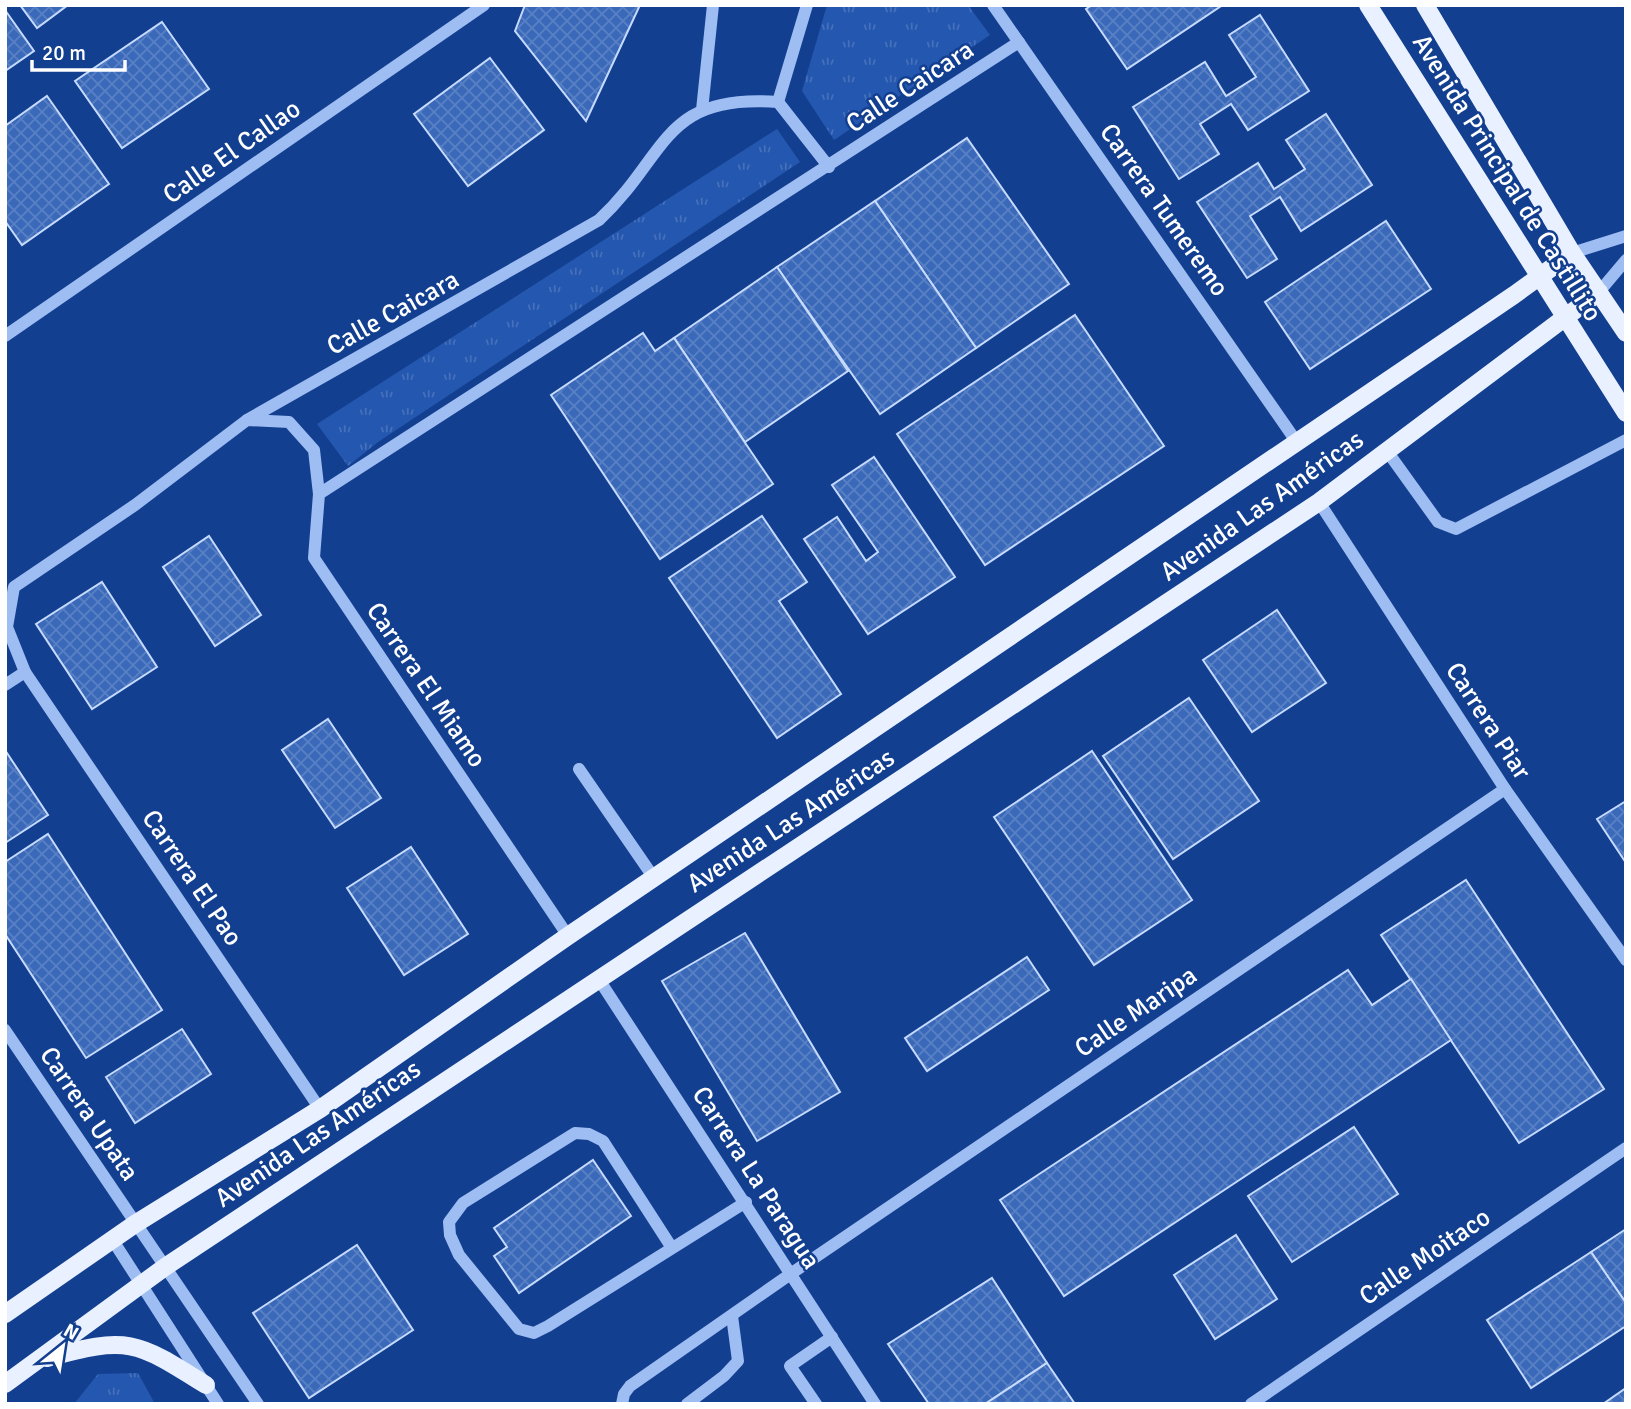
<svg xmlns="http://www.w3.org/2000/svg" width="1631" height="1409" font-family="Signika,sans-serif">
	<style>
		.park { fill: url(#park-tufts) }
		.building { fill: url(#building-cross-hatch); stroke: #c5dafd; stroke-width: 2 }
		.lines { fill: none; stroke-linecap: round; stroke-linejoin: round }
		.minor { stroke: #9ebdf2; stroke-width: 12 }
		.major { stroke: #e9f0ff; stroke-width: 18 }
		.labels { text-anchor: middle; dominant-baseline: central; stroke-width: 5; stroke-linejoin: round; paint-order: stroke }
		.street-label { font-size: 26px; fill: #fff; stroke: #133f90 }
	</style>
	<defs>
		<pattern id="park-tufts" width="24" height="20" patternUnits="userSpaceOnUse" patternTransform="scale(1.75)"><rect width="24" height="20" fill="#2457af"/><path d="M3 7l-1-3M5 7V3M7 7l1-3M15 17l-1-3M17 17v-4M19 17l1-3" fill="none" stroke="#4570bb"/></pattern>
		<pattern id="building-cross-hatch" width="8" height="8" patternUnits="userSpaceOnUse" patternTransform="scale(1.75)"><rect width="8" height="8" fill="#3b69b9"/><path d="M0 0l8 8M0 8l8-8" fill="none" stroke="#5880c4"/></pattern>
	</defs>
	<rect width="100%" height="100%" fill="#133f90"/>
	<g class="park">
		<path d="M827,5H968L990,35L834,140L802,91Z"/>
		<path d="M777,129L800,162L378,442L348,466L317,424Z"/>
		<path d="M138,1373L155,1404H74L98,1374Z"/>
	</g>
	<g class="building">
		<path d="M20,5H68L37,28Z"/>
		<path d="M525,5H640L586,121L515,31Z"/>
		<path d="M1092,5H1220L1221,6L1127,69L1086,9Z"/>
		<path d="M5,10L34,51L5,71Z"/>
		<path d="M1260,15L1309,91L1248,130L1231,104L1200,124L1219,154L1179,179L1133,107L1205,62L1226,96L1256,77L1229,35Z"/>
		<path d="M162,22L209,89L122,148L75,81Z"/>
		<path d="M490,58L544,130L468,186L414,114Z"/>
		<path d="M47,96L109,184L22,245L5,221V126Z"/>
		<path d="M1326,114L1372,185L1301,231L1280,197L1250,216L1277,259L1247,278L1197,202L1258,163L1274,189L1305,169L1286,140Z"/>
		<path d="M967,138L1069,284L976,348L875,201Z"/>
		<path d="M875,201L976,348L880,414L777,267Z"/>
		<path d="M1386,221L1431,289L1310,369L1265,302Z"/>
		<path d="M777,267L848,371L745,442L674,338Z"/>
		<path d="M1075,315L1164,446L985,565L897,434Z"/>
		<path d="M643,333L655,351L674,338L773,484L660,559L551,395Z"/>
		<path d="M874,457L955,577L868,634L804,539L837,517L866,561L878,552L832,485Z"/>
		<path d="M762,516L807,582L779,601L841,694L777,738L669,578Z"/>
		<path d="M209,536L261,615L215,646L163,567Z"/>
		<path d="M102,582L157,667L92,709L36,624Z"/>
		<path d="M1277,610L1326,683L1252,732L1203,660Z"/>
		<path d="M1189,698L1259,801L1173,859L1103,756Z"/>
		<path d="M328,719L381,798L335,828L282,750Z"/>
		<path d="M5,750L48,815L5,843Z"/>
		<path d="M1092,751L1192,900L1094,965L994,817Z"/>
		<path d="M1626,801V863L1597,819Z"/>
		<path d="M48,834L162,1010L86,1058L5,934V862Z"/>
		<path d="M411,847L468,934L404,975L347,888Z"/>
		<path d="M1466,880L1604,1089L1519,1143L1381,935Z"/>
		<path d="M745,933L840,1092L757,1141L662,981Z"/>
		<path d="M1027,957L1049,990L927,1071L905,1038Z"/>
		<path d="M1348,970L1372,1005L1411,979L1451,1040L1064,1296L1000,1200Z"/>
		<path d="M182,1029L211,1074L135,1123L106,1077Z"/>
		<path d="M1354,1127L1398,1194L1292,1262L1248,1196Z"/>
		<path d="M593,1160L631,1216L519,1293L494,1256L507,1247L494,1228Z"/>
		<path d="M1626,1229V1303L1591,1252Z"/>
		<path d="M1236,1235L1277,1299L1215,1339L1174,1275Z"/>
		<path d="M357,1245L413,1330L309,1398L253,1313Z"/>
		<path d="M1591,1252L1626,1303V1326L1531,1388L1487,1320Z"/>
		<path d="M992,1278L1047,1363L985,1404H929L888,1344Z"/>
		<path d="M1047,1363L1075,1404H985Z"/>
		<path d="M1626,1388V1404H1603Z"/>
	</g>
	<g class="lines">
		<g class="minor">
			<path d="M993,5L1296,441"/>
			<path d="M778,102L807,5"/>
			<path d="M778,102L829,167"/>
			<path d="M702,110L713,5"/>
			<path d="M1572,253L1626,236"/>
			<path d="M1599,292L1626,260"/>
			<path d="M5,336L484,5"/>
			<path d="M247,420L289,422L314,450L319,494"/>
			<path d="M1387,451L1438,522L1456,529L1626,440"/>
			<path d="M1319,502L1505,789L1626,960"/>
			<path d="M5,685L25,672"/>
			<path d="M579,769L654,878"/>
			<path d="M568,936L314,558L319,494L1019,42"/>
			<path d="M598,978L875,1404"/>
			<path d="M5,1030L258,1404"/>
			<path d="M320,1109L25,672L7,627L14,587L135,505L247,420L599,220C668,156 661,93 778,102"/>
			<path d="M112,1239L218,1404"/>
			<path d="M672,1248L603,1141L589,1134L575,1133L463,1203L449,1222L450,1235L459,1255L519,1329L534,1333L548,1326L746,1202"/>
			<path d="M622,1404L624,1394L630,1386L792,1273L1505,789"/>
			<path d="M687,1404L724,1376L738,1361L732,1316"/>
			<path d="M816,1404L790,1366L832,1337"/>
			<path d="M1251,1404L1626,1148"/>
		</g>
		<g class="major">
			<path d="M1368,5L1626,413"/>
			<path d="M1425,5L1572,253L1626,333"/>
			<path d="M5,1314L135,1224L320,1109L568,936L1514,295L1572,253"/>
			<path d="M47,1358C128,1336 135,1340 206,1385"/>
			<path d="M5,1384L165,1267L1319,502L1599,292"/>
		</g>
	</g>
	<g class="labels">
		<g class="street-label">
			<text transform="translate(910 87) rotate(-33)">Calle Caicara</text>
			<text transform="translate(232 152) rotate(-35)">Calle El Callao</text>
			<text transform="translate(1507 178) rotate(58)">Avenida Principal de Castillito</text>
			<text transform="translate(1164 210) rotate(55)">Carrera Tumeremo</text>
			<text transform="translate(393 313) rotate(-29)">Calle Caicara</text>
			<text transform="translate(1262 506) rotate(-35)">Avenida Las Américas</text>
			<text transform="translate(426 685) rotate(56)">Carrera El Miamo</text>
			<text transform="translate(1488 721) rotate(57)">Carrera Piar</text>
			<text transform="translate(791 821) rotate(-33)">Avenida Las Américas</text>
			<text transform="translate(192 878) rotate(56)">Carrera El Pao</text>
			<text transform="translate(1136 1012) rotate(-34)">Calle Maripa</text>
			<text transform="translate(89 1114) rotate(56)">Carrera Upata</text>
			<text transform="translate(318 1134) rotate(-34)">Avenida Las Américas</text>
			<text transform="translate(756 1178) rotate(57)">Carrera La Paragua</text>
			<text transform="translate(1425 1257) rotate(-34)">Calle Moitaco</text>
		</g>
	</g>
	<rect width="1631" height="1409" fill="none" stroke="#ffffff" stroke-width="14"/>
	<g transform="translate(63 1346) rotate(30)" stroke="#133f90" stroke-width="5" paint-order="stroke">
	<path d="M0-5L12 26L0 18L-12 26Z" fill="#ffffff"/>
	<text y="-10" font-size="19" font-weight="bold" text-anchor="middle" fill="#ffffff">N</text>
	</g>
	<path d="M32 60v10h93v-10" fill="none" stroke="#ffffff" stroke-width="3.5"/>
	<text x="42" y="60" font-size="21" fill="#ffffff" stroke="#133f90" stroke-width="5" paint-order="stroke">20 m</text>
</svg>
